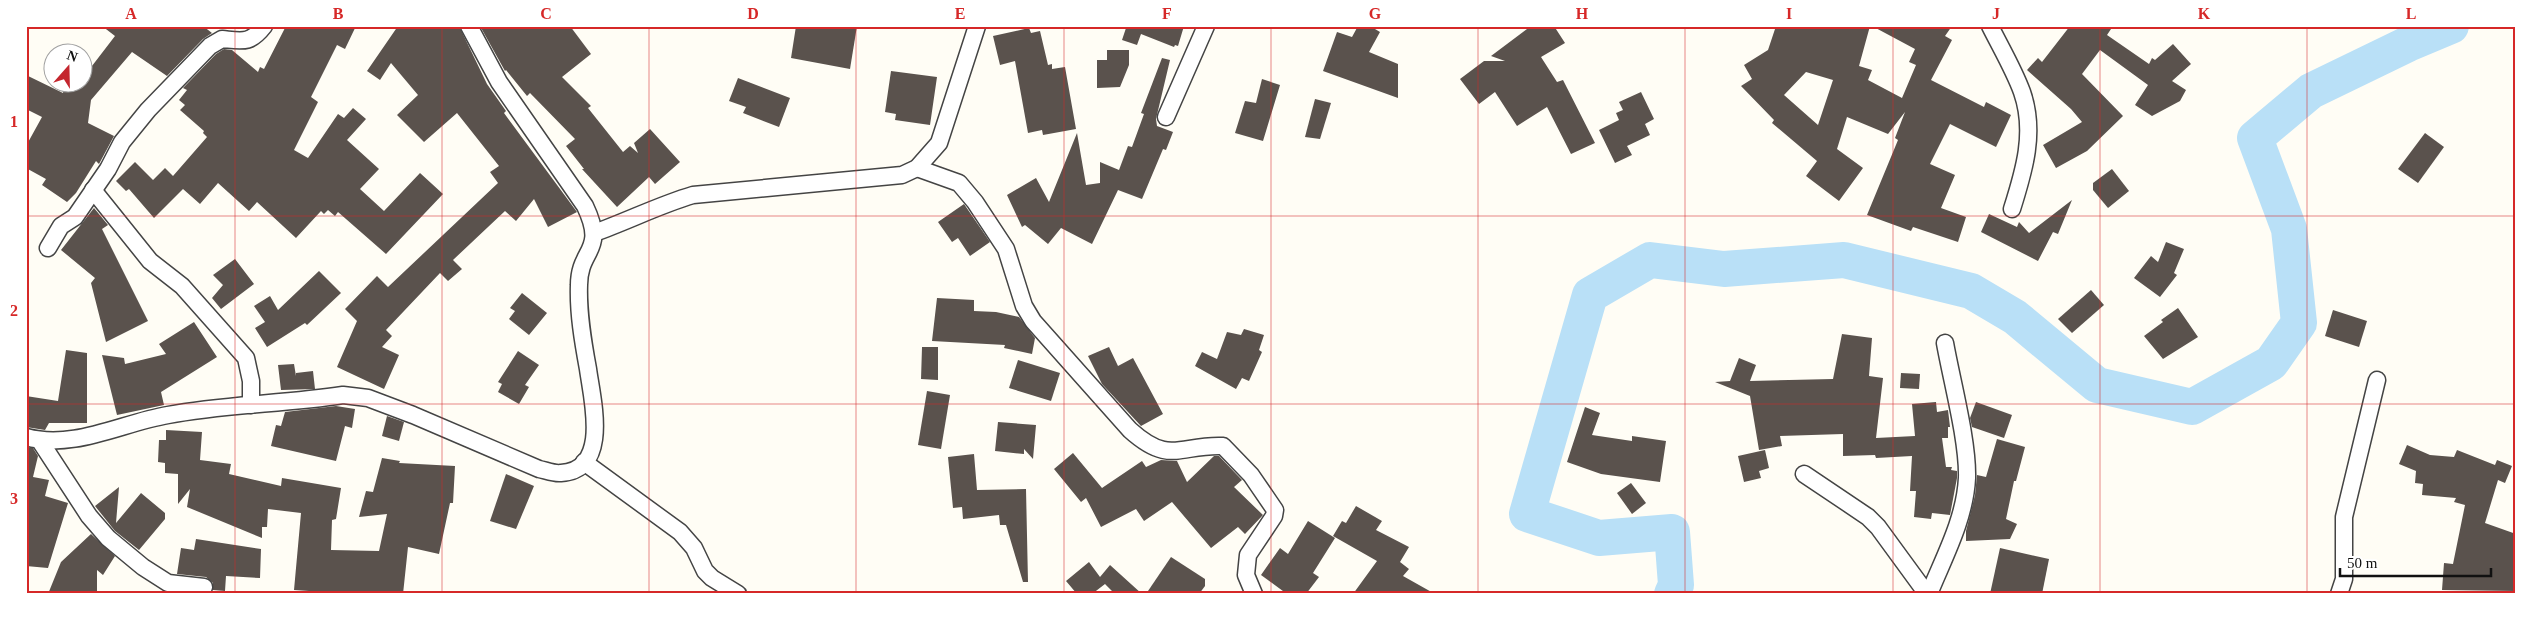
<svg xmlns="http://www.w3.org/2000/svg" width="2542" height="620" font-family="'Times New Roman',serif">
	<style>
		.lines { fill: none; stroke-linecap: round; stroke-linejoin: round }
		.river { stroke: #b9e0f7; stroke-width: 36 }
		.building { fill: #5a524d; fill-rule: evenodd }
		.street-casing { stroke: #444; stroke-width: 19 }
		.street { stroke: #fff; stroke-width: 16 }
		.grid { fill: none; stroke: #d62828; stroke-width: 1; stroke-opacity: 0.55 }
		.neatline { fill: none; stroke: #d62828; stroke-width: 2 }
		.grid-label { font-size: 16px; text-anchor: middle; font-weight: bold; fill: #d62828 }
	</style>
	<rect width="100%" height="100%" fill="#fffdf5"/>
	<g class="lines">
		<path class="river" d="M1672,594L1676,585L1672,532L1599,538L1527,514L1590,295L1650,260L1724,269L1844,260L1971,291L2015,317L2097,385L2192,407L2271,363L2299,323L2289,229L2255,138L2311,91L2408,44L2451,26"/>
	</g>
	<g class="building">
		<path d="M102,26H203L212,33L203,39L167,76L132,52L91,100L88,123L114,136L99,164L96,161L76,193L67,202L42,185L46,179L26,168V146L42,117L26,109V75L63,93L64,87L75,88L80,82H82V79L115,36Z"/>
		<path d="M286,26H356L345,49L337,45L311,97L318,102L294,150L308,158L338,114L344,118L353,108L366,119L347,140L379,169L360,189L384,211L420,173L443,194L386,254L338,212L335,216L328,210L324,214L321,211L296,238L257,202L249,211L218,183L200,204L183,189L154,218L129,189L126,191L116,181L135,162L153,180L165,168L173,176L207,137L203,133L204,131L180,110L185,105L179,100L187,90L183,88L216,54L224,49L232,50L258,72L260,67L264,69Z"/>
		<path d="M398,26H459L487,84L506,111L504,113L577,212L548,227L534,199L516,221L505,211L453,260L462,269L448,281L440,273L386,330L392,336L382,347L399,355L384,389L337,367L357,321L345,309L377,276L388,287L498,183L490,172L499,166L457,113L424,142L397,115L418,95L391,63L380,80L367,71Z"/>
		<path d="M480,26H570L591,54L562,77L591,106L588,108L623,152L630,146L638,153L634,143L650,129L680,162L655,184L649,177L617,207L582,169H584L566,146L575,139L530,93L527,96L506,70L505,71Z"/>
		<path d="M796,26H857L850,69L791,58Z"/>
		<path d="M1123,26H1184L1178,46L1175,45L1174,47L1141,34L1137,45L1122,40L1126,28Z"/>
		<path d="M1358,26H1370L1380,32L1369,52L1398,64V98L1323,71L1337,32L1352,37Z"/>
		<path d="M1531,26H1554L1565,43L1541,57L1557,82L1563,80L1595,143L1571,154L1547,107L1517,126L1495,92L1479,104L1460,79L1484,61H1505L1491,56Z"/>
		<path d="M1776,26H1870L1859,66L1872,70L1868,80L1902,98L1916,65L1909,62L1915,49L1872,26H1952L1945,36L1952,40L1931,80L1984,107L1986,102L2011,115L1996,147L1950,124L1930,164L1955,175L1941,208L1966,217L1958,242L1913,227L1911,231L1867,215L1898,140L1895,138L1905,112L1888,134L1847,117L1837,149L1863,168L1839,201L1806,176L1817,161L1772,123L1774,120L1741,86L1752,79L1744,65L1768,50ZM1806,72L1833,80L1818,125L1784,95Z"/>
		<path d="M2070,26H2113L2107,35L2149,64L2152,58L2155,60L2173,44L2191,64L2172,81L2186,90L2180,101L2152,116L2135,105L2148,85L2100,50L2082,74L2123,116L2087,151L2056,168L2043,145L2082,122L2071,109L2027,70L2038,58L2042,62Z"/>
		<path d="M1029,28L1031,33L1040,31L1048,65L1052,64V69L1065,67L1076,129L1043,135L1042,130L1028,133L1015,61L1000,65L993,36Z"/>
		<path d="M1107,50H1129V65L1120,87L1097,88V60H1107Z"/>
		<path d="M1162,58L1170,60L1156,119L1157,126L1173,132L1166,150L1163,149L1142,199L1118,190L1092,244L1061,228L1048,244L1025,225L1022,227L1007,195L1036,178L1049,202L1077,133L1086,185L1100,183V162L1119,170L1128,146L1132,147L1144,114L1141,113Z"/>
		<path d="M891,71L937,77L930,125L895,120L896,114L885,112Z"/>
		<path d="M738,78L790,98L779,127L743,113L746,107L729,101Z"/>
		<path d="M1262,79L1280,85L1263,141L1235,133L1245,101L1256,103Z"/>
		<path d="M1641,92L1654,119L1645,124L1650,135L1627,146L1632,155L1615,163L1599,130L1619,120L1616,113L1623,110L1619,102Z"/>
		<path d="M1315,99L1331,103L1320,139L1305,137Z"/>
		<path d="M2425,133L2444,147L2418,183L2398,169Z"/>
		<path d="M2112,169L2129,191L2108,208L2093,190V183Z"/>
		<path d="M2072,200L2058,234L2053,232L2038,261L1981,232L1989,214L2017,227L2019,222L2029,233Z"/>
		<path d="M964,204L990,242L970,256L958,238L952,242L938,222Z"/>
		<path d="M94,208L108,225L102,229L148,321L106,342L91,283L95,278L61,250Z"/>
		<path d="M2166,242L2184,249L2174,273L2177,275L2160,297L2134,278L2151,256L2158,262Z"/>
		<path d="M235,259L254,284L221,309L212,298L223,285L213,275Z"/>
		<path d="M319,271L341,293L307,325L305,323L267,347L255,328L265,322L254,306L270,296L278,310Z"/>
		<path d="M2091,290L2104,305L2072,333L2058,319Z"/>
		<path d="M522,293L547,313L529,335L509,319L515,311L510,308Z"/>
		<path d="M937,298L974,300V311L996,312L1019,317L1035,338L1032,354L1004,348L1005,345L932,341Z"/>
		<path d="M2178,308L2198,337L2163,359L2144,336L2163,322L2161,320Z"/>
		<path d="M2333,310L2367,321L2359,347L2325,336Z"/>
		<path d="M194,322L217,357L161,392L164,405L117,415L102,355L124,358L125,364L166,354L159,344Z"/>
		<path d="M1244,329L1264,335L1259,350L1262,352L1249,381L1242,378L1236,389L1195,366L1202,352L1217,359L1227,332L1241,335Z"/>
		<path d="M1842,334L1872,338L1869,376L1883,378L1876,438L1915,436L1912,404L1936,402L1937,412L1948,410L1950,427H1948V438H1942L1946,467H1952L1951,470L1957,471V478L1950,515L1932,513L1931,519L1914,517L1916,491H1910L1912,456L1876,458L1875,455L1843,456V434L1780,436L1782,446L1759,450L1750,396L1715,382L1730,381L1739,358L1756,365L1750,381L1833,379Z"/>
		<path d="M922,347H938V380L921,379Z"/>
		<path d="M1109,347L1118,366L1133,358L1163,414L1141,426L1102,384L1088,356Z"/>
		<path d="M66,350L87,353V423H49L45,430L26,427V396L58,401Z"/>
		<path d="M518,351L539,365L525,385L529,387L519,404L498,392L502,384L498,382Z"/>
		<path d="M1018,360L1060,373L1051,401L1009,388Z"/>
		<path d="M294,364L296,376V373L313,371L315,389L281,390L278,365Z"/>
		<path d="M1901,373L1920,374L1919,389L1900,388Z"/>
		<path d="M927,391L950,395L941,449L918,445Z"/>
		<path d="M1976,402L2012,415L2004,438L1972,427L1970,418Z"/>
		<path d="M336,406L355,409L352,428L345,426L336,461L271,446L276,425L281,426L285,412Z"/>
		<path d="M1585,407L1600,413L1592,435L1632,441V436L1666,441L1660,482L1601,474L1567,462Z"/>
		<path d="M387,416L404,422L399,441L382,436Z"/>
		<path d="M998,422L1036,425L1033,459L1024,449V454L995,451Z"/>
		<path d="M166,430L202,432L200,460L231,464L229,474L281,486L282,478L341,488L336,519L332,520L331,550L379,551L387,514L359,517L366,491L373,492L382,458L400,461L399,463L455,466L453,503H450L439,554L408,547L403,594H354L294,590L301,513L268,509L267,527H262V538L187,507L190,489L178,504V474L165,473V463L158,462L159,440H166Z"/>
		<path d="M1997,439L2025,447L2016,481H2014L2006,519L2017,524L2010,539L1966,541V531L1975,495L1977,475L1986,477Z"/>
		<path d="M2407,445L2430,455L2454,457L2457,450L2495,465L2497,460L2512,466L2505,483L2498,480L2485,523L2516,534V591L2442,590L2444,563L2453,564L2465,505L2454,502L2456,498L2422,495L2423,484L2415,483L2416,471L2399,464Z"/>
		<path d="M26,447L33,448L38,456L33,477L49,480L45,496L68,503L48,568L26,566Z"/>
		<path d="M1765,450L1769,468L1759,471L1761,478L1744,482L1738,456Z"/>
		<path d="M1073,453L1102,488L1142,461L1146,467L1161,460L1177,461L1187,482L1214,456H1219L1242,480L1234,487L1263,515L1245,534L1238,527L1211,548L1172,502L1144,521L1136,509L1101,527L1086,498L1081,502L1054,469Z"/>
		<path d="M974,454L977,490L1026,489L1028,582H1023L1006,525H1000L999,515L963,519L962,507L953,508L948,457Z"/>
		<path d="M506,474L534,486L516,529L490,521Z"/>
		<path d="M1631,483L1646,503L1632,514L1617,493Z"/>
		<path d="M119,487L116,523L141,493L165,513V519L139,550L115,531L95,506Z"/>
		<path d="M1356,506L1382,521L1376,530L1409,547L1400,562L1409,569L1403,576L1435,594H1353L1377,561L1333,536L1342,521L1346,523Z"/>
		<path d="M1308,521L1335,538L1313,573L1319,577L1306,594H1287L1261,575L1280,548L1288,554Z"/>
		<path d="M91,534L115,556L103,575L97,570V594H48L61,562Z"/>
		<path d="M196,539L261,549L260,578L226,576L225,591L213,590V583L206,577L177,574L181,548L194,550Z"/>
		<path d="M2000,548L2049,559L2042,594H1990Z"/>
		<path d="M1171,557L1205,579V586L1199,594H1146Z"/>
		<path d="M1089,562L1100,577L1110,565L1142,594H1115L1105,584L1092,594H1077L1066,581Z"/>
	</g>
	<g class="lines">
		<g class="street-casing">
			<g id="street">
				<path d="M1990,26C2001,48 2014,70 2022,92C2036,132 2024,171 2012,209"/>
				<path d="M1166,117L1206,26"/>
				<path d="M917,168L959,183L975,202L1006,249L1024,306L1033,321L1130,430C1170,466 1180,444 1223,446L1251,475L1275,510L1274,516L1248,555L1246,575L1254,594"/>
				<path d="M93,190L150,261L182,286L246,358L251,381V405"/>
				<path d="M594,233C628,221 659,205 693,195L902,175L917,168L939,143L977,26"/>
				<path d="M48,248L61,226L75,217L108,169L122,142L148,110L210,46L222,39C243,41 250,44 264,26"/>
				<path d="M26,437C74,450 121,423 168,415C226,404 285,404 343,395L368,398L413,415L539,469C545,470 554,474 561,473C611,470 592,399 588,369C583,342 578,313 579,285C579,248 607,252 585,206L499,82L469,26"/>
				<path d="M40,441L89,516L108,538L143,567L168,583L204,587"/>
				<path d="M584,462L680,532L694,548L705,571L712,578L738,594"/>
				<path d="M1804,474L1868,517L1878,527L1927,594"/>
				<path d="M1929,594C1944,557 1965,519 1967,478C1968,441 1952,382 1945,343"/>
				<path d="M2339,594L2344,579V517L2377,380"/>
			</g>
		</g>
		<use href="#street" class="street"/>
	</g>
	<path class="grid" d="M235,26V594M442,26V594M649,26V594M856,26V594M1064,26V594M1271,26V594M1478,26V594M1685,26V594M1893,26V594M2100,26V594M2307,26V594M26,216H2516M26,404H2516"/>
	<rect width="2542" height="620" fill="none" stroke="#ffffff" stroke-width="55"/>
	<g transform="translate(68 68) rotate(20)"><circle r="24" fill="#ffffff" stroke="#a0a0a0"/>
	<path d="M0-4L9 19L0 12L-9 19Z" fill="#c4262e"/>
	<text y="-8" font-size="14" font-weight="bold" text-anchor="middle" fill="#111111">N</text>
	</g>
	<path d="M2340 568v8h151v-8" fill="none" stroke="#111111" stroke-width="2.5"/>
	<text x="2347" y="568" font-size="15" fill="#111111" stroke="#ffffff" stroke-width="4" paint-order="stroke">50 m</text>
	<rect x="28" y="28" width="2486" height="564" class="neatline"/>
	<g class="grid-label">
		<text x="131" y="19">A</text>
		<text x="338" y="19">B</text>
		<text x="546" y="19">C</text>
		<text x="753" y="19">D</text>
		<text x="960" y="19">E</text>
		<text x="1167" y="19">F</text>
		<text x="1375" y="19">G</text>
		<text x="1582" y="19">H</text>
		<text x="1789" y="19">I</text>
		<text x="1996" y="19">J</text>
		<text x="2204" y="19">K</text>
		<text x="2411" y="19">L</text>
		<text x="14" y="127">1</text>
		<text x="14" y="316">2</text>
		<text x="14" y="504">3</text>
	</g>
</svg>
